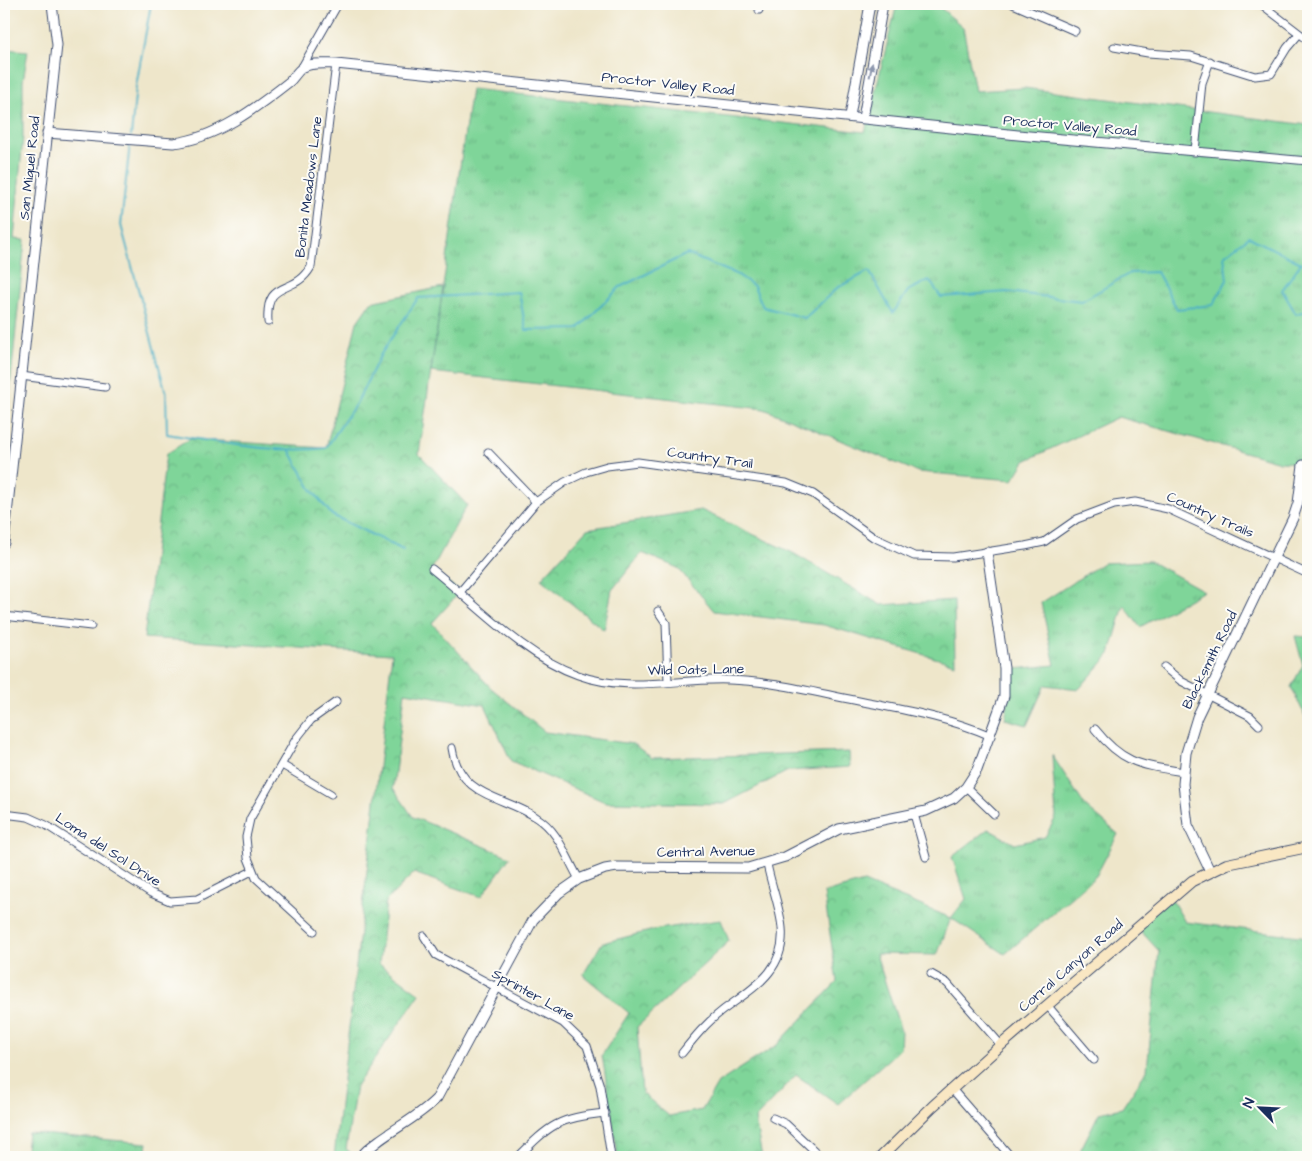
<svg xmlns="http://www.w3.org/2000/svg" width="1312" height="1161" font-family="'Architects Daughter',sans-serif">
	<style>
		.grass { fill: url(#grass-tufts); stroke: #4d827c }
		.park { fill: url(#park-crowns); stroke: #4d827c }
		.pitch { fill: #7fd599; stroke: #4d827c }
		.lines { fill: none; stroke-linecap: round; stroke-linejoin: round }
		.stream { stroke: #47afc6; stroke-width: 2 }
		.minor-casing { stroke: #3b4a6e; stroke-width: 9 }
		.tertiary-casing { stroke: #3b4a6e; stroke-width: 11 }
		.secondary-casing { stroke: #3b4a6e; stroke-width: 12 }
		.minor { stroke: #fff; stroke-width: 7 }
		.tertiary { stroke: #fff; stroke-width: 9 }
		.secondary { stroke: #f9e7c3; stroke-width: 10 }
		.oneway { fill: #8d97ae }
		.labels { text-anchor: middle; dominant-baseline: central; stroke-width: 4; stroke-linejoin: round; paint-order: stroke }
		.street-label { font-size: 14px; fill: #1b2f5e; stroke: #fdfcf7 }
	</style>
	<defs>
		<pattern id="grass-tufts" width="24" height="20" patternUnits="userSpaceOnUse" patternTransform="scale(1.25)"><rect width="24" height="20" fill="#7fd599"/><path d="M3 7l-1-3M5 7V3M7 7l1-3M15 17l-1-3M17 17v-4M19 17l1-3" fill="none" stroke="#6db786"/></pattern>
		<pattern id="park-crowns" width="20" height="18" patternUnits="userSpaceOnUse" patternTransform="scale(1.25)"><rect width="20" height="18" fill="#7fd599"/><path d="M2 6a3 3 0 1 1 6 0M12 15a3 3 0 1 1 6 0" fill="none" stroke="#6db786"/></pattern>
	</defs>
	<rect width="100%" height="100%" fill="#fdfcf7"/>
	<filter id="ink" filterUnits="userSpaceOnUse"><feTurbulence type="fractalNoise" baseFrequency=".02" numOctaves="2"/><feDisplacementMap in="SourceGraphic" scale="10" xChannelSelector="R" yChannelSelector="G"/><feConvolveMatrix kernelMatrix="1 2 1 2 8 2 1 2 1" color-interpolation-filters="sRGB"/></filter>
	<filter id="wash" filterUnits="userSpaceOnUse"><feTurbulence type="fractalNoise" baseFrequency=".0096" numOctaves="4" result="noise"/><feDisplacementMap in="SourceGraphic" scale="20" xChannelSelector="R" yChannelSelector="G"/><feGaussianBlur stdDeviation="1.12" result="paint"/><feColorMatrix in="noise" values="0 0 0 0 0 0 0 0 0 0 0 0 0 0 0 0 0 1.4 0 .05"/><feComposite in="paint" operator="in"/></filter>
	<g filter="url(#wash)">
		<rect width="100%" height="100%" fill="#eee6ca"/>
		<g class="grass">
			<path d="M897,4H936L963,27L975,91L1024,88L1308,125V463L1280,462L1118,417L1025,461L1013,480L918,472L764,409L431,372L471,89L865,132Z"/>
			<path d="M1150,561L1204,591L1140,627L1124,605L1110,654L1079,689L1045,685L1027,725L1005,719L1014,669L1055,665L1041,603L1103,563Z"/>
			<path d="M1295,636L1308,637V722L1291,687L1303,665Z"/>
			<path d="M1052,755L1085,806L1118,834L1096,876L1005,954L951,918L966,899L952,857L988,829L1015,844L1045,837L1056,817Z"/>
			<path d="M28,1133L147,1143L145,1157H25Z"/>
		</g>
		<g class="park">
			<path d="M443,287L419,454L467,505L432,569L460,592L432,623L491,688L545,732L633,744L652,758L849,752L850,767L788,771L724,804L605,802L511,761L485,705L405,692L393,788L413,817L510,857L481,897L414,873L386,901L379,964L420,994L356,1086L346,1149L351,1153L347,1157H334L392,654L144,638L166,454L190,439L326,448L357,322L371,302Z"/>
			<path d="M701,510L793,553L881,605L954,600L955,664L824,625L714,611L678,568L642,553L612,590L604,630L541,579L587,529Z"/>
			<path d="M864,882L951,918L937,955L876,954L901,1031L900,1049L838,1104L796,1075L755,1119L762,1157H618L602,1055L629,1013L583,975L602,943L658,929L721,920L729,941L637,1027L642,1093L669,1116L702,1110L718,1083L777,1045L837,982L824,893Z"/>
			<path d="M1171,898L1185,922L1308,937V1157H1097L1080,1151L1099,1113L1122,1108L1147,1070L1159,951L1137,927Z"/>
		</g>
		<path class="pitch" d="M4,49L28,51L23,81V137L14,239L25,240L7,418H4Z"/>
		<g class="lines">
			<g class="stream">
				<path d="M131,136L136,86L151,4"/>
				<path d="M130,143L121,225L166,393L167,434C219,442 274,454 326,448L357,402L381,354L418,298L519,292L526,330L578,329L620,287L687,254L738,275L754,286L763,307L805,318L837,288L869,271L893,313L908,291L929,280L941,297L1007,292L1082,301L1130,273L1157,272L1177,309L1213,305L1227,280L1224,256L1249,237L1301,263L1282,290L1296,314L1308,310"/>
				<path d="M290,451L311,489L332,515L403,550"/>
			</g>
		</g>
	</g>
	<g filter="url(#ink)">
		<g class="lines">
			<g class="minor-casing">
				<g id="minor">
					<path d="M1013,4L1075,31"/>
					<path d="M1261,4L1308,40"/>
					<path d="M759,10L760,4"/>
					<path d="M1114,47L1148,53L1191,56L1255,76L1271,74L1287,48L1299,34"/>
					<path d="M1210,61L1202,83L1195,151L1308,161"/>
					<path d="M302,67L338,4"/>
					<path d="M268,322C265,277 294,297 311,267L336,64"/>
					<path d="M21,376L105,387"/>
					<path d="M488,452L536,502"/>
					<path d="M432,569C477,605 524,656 578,675C627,693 679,678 729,680C769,681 809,691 849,699C897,709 945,716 991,736"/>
					<path d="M460,592L536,502L565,482L586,472L607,466L638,462L786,483L813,494L873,537L914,556L953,557L1025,546L1044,542L1077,519L1114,505L1135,502L1168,509L1308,574"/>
					<path d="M658,611L666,623L668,682"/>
					<path d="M4,616L91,626"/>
					<path d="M1164,667L1181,681L1250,716L1259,725"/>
					<path d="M1095,729C1123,764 1140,765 1184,772"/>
					<path d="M452,748C460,798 502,795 536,817C559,831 566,857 579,879"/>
					<path d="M282,765L331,794"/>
					<path d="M966,787L994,814"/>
					<path d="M4,814L28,817L46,825L151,893L170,901L197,899L252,871"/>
					<path d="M914,814L926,857"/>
					<path d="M314,931L256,878L248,858L246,837L250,819L296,739L311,720L336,702"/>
					<path d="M424,936L436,955L563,1023L587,1046L600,1086L611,1157"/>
					<path d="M931,974L947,983L1001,1045"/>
					<path d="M1047,1005L1094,1060"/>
					<path d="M682,1053C694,1038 706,1023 722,1011C751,989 786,972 782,928C780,907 771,885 767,864"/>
					<path d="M952,1089L1011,1157"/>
					<path d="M773,1118L786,1124L821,1157"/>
					<path d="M518,1157C551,1124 558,1118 605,1113"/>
				</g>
			</g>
			<g class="tertiary-casing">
				<g id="tertiary">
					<path d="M850,116L870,4"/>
					<path d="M863,118L883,4"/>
					<path d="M47,133L173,143C215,139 256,108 289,82C294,78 296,72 302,68C310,62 326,64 336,64L1018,135L1195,151"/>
					<path d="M4,543L57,45L52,4"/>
					<path d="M1210,871L1188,825L1183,784L1186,753L1197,717L1293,518L1298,503L1303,465"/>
					<path d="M360,1157C382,1133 414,1122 437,1098L533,920L559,893L579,879L605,869L617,867L748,868L785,857L839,829L926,811L954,798L966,787L977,770L1004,696V668L987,552"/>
				</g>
			</g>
			<g class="secondary-casing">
				<path id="secondary" d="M881,1157L933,1106L1001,1045L1192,881L1227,864L1308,847"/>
			</g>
			<use href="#minor" class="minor"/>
			<use href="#tertiary" class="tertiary"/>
			<use href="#secondary" class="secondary"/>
		</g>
		<defs><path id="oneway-solid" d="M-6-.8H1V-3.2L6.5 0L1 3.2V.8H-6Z" transform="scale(1.25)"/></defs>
		<use class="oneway" href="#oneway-solid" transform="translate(871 70) rotate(-79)"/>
	</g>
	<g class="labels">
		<g class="street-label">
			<text transform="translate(668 84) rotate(6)">Proctor Valley Road</text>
			<text transform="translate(1070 126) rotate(5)">Proctor Valley Road</text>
			<text transform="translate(30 168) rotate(-84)">San Miguel Road</text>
			<text transform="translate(309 187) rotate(-83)">Bonita Meadows Lane</text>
			<text transform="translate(710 458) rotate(8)">Country Trail</text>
			<text transform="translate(1210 515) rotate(24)">Country Trails</text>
			<text transform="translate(1210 660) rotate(-64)">Blacksmith Road</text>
			<text transform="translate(696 670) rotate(-1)">Wild Oats Lane</text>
			<text transform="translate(108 850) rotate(33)">Loma del Sol Drive</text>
			<text transform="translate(706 852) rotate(-1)">Central Avenue</text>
			<text transform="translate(1071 966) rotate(-41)">Corral Canyon Road</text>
			<text transform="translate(533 995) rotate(29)">Sprinter Lane</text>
		</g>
	</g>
	<rect width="1312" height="1161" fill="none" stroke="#fdfcf7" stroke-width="20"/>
	<g transform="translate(1260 1108) rotate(294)" stroke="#fdfcf7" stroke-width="4" paint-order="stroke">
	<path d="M0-4L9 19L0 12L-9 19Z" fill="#1b2f5e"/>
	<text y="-8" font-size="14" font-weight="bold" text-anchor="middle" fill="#1b2f5e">N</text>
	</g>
</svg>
